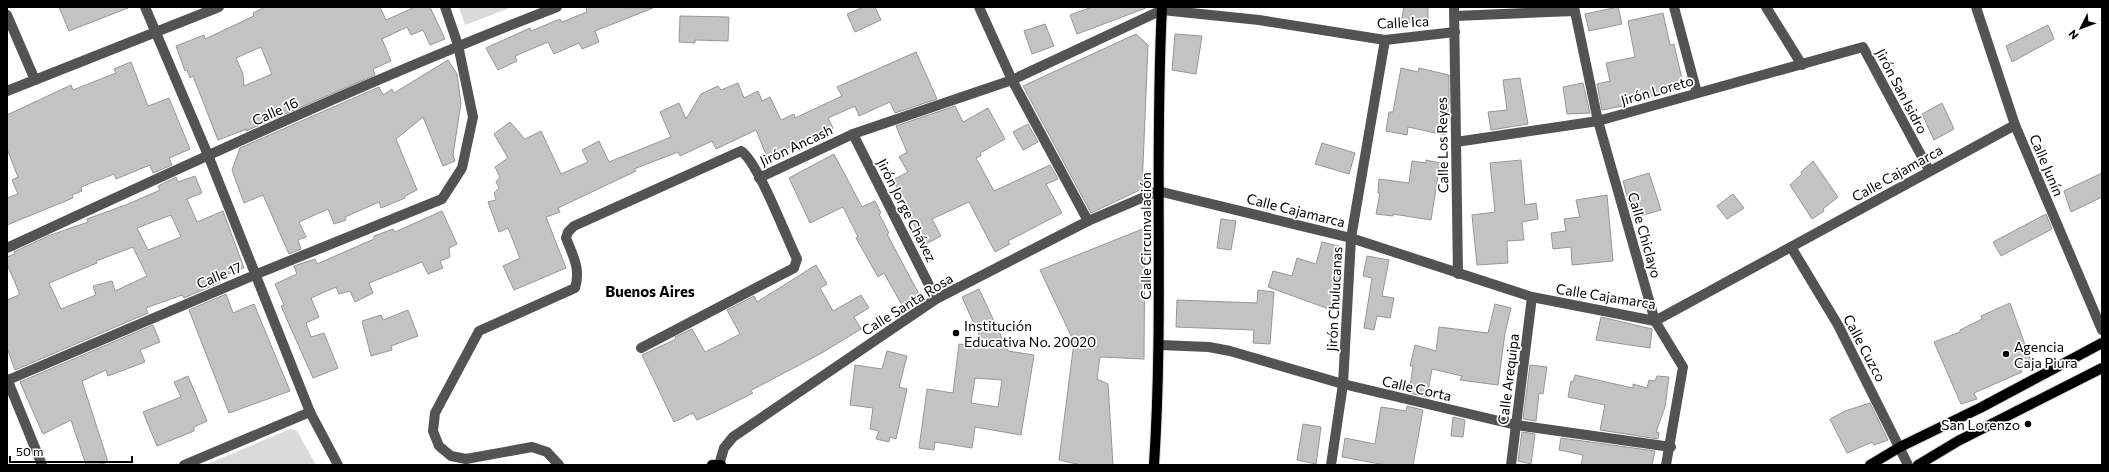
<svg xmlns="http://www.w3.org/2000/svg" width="2109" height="472" font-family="Commissioner,sans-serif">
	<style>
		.green { fill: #dadada }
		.building { fill: #c3c3c3; stroke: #979797; fill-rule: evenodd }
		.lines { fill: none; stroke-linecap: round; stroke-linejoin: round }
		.major-casing { stroke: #dbdbdb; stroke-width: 12 }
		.minor { stroke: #535353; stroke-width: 10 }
		.major { stroke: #000; stroke-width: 10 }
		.poi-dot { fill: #000; stroke: #fff; stroke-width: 1.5 }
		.labels { text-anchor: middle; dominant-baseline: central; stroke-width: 3.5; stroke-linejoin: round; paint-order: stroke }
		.street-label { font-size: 14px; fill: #000; stroke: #fff }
		.poi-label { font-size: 14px; fill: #000; stroke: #fff; text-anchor: start }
		.neighbourhood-label { font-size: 15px; font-weight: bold; fill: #000; stroke: #fff }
	</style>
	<rect width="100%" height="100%" fill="#fff"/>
	<g class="green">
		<path d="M459,7H512L465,25Z"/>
		<path d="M290,429L297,431L316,465H205Z"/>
	</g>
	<g class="building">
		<path d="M59,7H127L128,8L69,31Z"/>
		<path d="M265,7H380L386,20L415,7H430L445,39L430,45L423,30L411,35L407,27L382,39L391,61L373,69L375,75L246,131L247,129L218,140L193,76L190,78L187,70L185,71L176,46L204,35L205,39L254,16L253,13ZM261,47L272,74L244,86L243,74L236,58Z"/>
		<path d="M586,7L653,8L595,31L599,42L582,49L579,43L554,54L548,42L515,56L517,61L498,70L486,48L530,28L531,31L560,19L562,22L587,12Z"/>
		<path d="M864,7H875L881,20L855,32L847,14Z"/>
		<path d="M1092,7H1146V8L1077,34L1070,15Z"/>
		<path d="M1404,7H1428V24L1401,22Z"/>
		<path d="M1618,7L1622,24L1589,31L1585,14Z"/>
		<path d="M1663,13L1670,45L1674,44L1684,88L1628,102V105L1602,110L1597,84L1610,81L1606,63L1635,57L1628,21Z"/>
		<path d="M680,16L729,17L728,41L695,40V43L679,42Z"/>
		<path d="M1045,24L1054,46L1032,54L1024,31Z"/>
		<path d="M2048,25L2054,39L2012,62L2006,46Z"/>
		<path d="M1136,34L1148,45L1142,189L1091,213L1023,86Z"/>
		<path d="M1175,34L1202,36L1196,74L1172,70Z"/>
		<path d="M916,52L937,99L895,113L890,102L859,116L855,106L828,118L833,128L767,157L756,130L716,149L712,141L680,156L678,152L634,169L636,171L558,208L560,212L546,217L566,268L514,290L503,266L520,258L508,228L499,232L488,202L496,200L494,193L499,188L496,182L500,177L495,167L508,158L494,134L510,122L525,139L541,131L561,174L588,162L582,150L599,141L609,162L671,137L660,112L679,103L686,119L701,94L718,86L721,90L738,83L744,98L758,91L762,101L770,97L781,120L794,114L795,118L842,96L837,87Z"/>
		<path d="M448,60L457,74L461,103L453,155L455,161L443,166L423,117L396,139L417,190L405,196V198L381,208L379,202L345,217L346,220L334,224L328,209L299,222L306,237L298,240L301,249L289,254L263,195L244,203L232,170L240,148L379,87L383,95L392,89L394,93Z"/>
		<path d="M131,62L148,106L169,98L190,149L169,158L172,165L153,173L150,165L116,179L114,174L81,187L82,191L72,195L73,198L7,225V198L18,194L12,180L18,177L7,149V115L71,85L73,90L116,73L114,69Z"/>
		<path d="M1401,68L1418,72L1419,68L1449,75V103L1445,135L1408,127L1407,135L1386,131L1389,112H1393Z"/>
		<path d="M1520,78L1528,124L1491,130L1488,112L1507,110L1503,80Z"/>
		<path d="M1583,83L1590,113L1567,114L1563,87Z"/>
		<path d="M1942,103L1954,129L1934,140L1922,114Z"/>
		<path d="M955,106L963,122L988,108L1005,139L980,153L981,156L976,158L994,191L1050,165L1058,179L1046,184L1062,213L1008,241L1010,244L995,252L969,202L932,219L941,236L924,245L893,180L908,172L899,157L907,152L896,126Z"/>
		<path d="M1028,124L1038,142L1023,150L1013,132Z"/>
		<path d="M1322,143L1355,153L1349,174L1315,164Z"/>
		<path d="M834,154L862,207L875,201L881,213L879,214L889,233L887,234L921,298L903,307L884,273L878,277L856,238L858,237L843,207L810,223L789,178Z"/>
		<path d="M1426,160L1440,163L1431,220L1393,214V216L1376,214L1380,193H1378L1379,179L1409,183L1412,161L1426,163Z"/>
		<path d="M1521,160L1525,205L1536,203L1538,219L1522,222L1524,240L1507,241L1508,263L1477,265L1472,215L1495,212L1490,163Z"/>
		<path d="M1813,161L1838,197L1823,209L1824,211L1812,219L1790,185L1802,174L1801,172Z"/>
		<path d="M1649,173L1661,210L1633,218L1623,181Z"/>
		<path d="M2102,173V197L2071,212L2064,191Z"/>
		<path d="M195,176L202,193L187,199L197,222L223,211L244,268L219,277L221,282L184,298L182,295L146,308L148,313L15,370L7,348V300L19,295V292L7,264V257L15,254L14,252L48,236L88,222L87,219L128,204L160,190L158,186L176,177L178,182ZM171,215L181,237L148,250L137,228ZM133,247L147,276L115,291L112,281L93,286L96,295L61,309L49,283L97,263L96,261Z"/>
		<path d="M1733,194L1744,208L1727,219L1717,206Z"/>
		<path d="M1607,195L1613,261L1572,265L1571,247L1553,249L1551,233L1566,231L1564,219L1580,217L1576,200Z"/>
		<path d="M442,211L457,244L449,248L450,257L440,261L443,268L428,274L422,262L369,283L373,293L355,302L350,291L339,294L336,287L311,298L319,317L306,323L311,337L324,333L338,368L313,378L281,306L284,305L275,284L297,274L294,266L315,259L317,264L374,239V236L393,229L395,232Z"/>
		<path d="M2046,214L2052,229L2001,256L1993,242Z"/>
		<path d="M1221,219L1236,221L1231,250L1217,248Z"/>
		<path d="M1145,228L1144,359L1100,357L1097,379L1108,384L1113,465H1081L1059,460L1074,342L1040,270Z"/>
		<path d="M1322,242L1342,247L1335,270L1339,272L1333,291H1335L1329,309L1268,287L1273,271L1292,276L1297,258L1316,264Z"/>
		<path d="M1367,256L1389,260L1382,296L1394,298L1390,318L1377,316L1374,330L1364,328L1372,278L1363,276Z"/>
		<path d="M816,265L827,284L820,288L833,311L861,295L869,308L854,317L861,329L820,354L750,391L753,393L715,412L697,420L693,413L674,422L642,355L676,339L675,337L692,329L705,352L725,342L740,334L727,310L754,296L757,302Z"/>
		<path d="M979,289L1008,351L1034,355L1021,435L975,427L972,448L935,442L934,450L919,448L927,389L953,393L959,344L985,348L962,297ZM975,378L1002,380L998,407L971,403Z"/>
		<path d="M1258,290L1274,292L1270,344L1253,343L1254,330L1176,327L1177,300L1257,303Z"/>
		<path d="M226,294L233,313L254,304L290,391L229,413L189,310Z"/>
		<path d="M2010,303L2032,364L2021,369L2022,372L1974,393L1977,399L1961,404L1934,342L1960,332V330L1982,319L1981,316Z"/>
		<path d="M1495,304L1511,308L1505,333L1498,385L1460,380L1462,376L1432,369L1427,397L1409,393L1413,366H1410L1415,345L1436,351L1439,327L1488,333Z"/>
		<path d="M408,310L418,336L391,346L392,350L371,356L362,321L381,315L383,320Z"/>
		<path d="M1601,317L1652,329L1650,348L1596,340Z"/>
		<path d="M153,325L160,342L140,350L145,362L108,376L106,370L82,381L108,462L98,465H86L71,420L43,434L20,382Z"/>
		<path d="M887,351L907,356L899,387L907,389L896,439L890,437L889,442L876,439L879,431L870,429L873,408L850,405L855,365L882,369Z"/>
		<path d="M1530,365L1547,367L1543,394L1539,393L1536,421L1523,419Z"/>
		<path d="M1575,375L1633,388V384L1647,388L1649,380L1655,381L1657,376L1669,377L1665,407L1656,432L1659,433L1658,439L1600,430L1605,405L1568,397L1571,381L1573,382Z"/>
		<path d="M188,376L207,421L194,427V431L157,446L143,412L181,397L174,382Z"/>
		<path d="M1870,403L1888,440L1874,445L1872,442L1847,453L1830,419L1845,411Z"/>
		<path d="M1407,406L1423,410L1413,465H1386L1342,457L1345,438L1375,444L1381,407L1406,411Z"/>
		<path d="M1453,417L1465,420L1463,437L1451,436Z"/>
		<path d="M1303,424L1321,427L1316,464L1297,460Z"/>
		<path d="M1522,432L1535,434L1531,464L1518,461Z"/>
		<path d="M1561,438L1655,451L1652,465H1581L1583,455L1559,450Z"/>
	</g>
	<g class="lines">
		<g class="major-casing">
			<g id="major">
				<path d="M712,465H721"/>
				<path d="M1154,465C1164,312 1154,160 1162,7"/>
				<path d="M1870,465L1900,447L1982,407L2102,343"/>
				<path d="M1918,465L1958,441L2102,368"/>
			</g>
		</g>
		<g class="minor">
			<path d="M145,7L208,155L310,412L338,465"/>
			<path d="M979,7L1012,80L1088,221"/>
			<path d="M1454,7L1458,274"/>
			<path d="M1574,7L1598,121L1655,321L1683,367L1666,465"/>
			<path d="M1674,7L1697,93"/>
			<path d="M1766,7L1802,65"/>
			<path d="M1976,7L2015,125L2102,330"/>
			<path d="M7,15L35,80"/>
			<path d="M1455,16L1574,11"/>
			<path d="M7,91L219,7"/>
			<path d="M853,134L936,299"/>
			<path d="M1456,142L1598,121L1863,47L1929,170"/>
			<path d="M759,178L853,134L1012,80L1162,10L1259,20L1385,40L1455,32"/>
			<path d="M1791,247L1838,325L1908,465"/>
			<path d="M7,248C189,164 370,79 557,7"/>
			<path d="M1160,345L1209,347L1230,351L1343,384L1516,425L1671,447"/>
			<path d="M7,379L42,465"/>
			<path d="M8,380L257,274L442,199L462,168L473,117L458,45L445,7"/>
			<path d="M184,465L310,412"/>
			<path d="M559,465L547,452L532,447L466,459L451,456L439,446L433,431L435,413L479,331L575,288C581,269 573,256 566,238L568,232L574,226L741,151C758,162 786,237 797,259L794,268L641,348"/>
			<path d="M719,465L724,448L733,437L936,299L1088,221L1158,191L1351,238L1532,297L1655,321L2015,125"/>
			<path d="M1331,465L1343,384L1351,238L1385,40"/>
			<path d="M1511,465L1532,297"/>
		</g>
		<use href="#major" class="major"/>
	</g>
	<g class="poi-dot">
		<circle cx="956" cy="333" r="4"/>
		<circle cx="2006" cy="354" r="4"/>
		<circle cx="2028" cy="424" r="4"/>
	</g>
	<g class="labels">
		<g class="street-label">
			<text transform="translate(1403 22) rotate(-3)">Calle Ica</text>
			<text transform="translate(1657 90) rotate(-16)">Jirón Loreto</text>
			<text transform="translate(1902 91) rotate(62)">Jirón San Isidro</text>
			<text transform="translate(275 111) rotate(-24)">Calle 16</text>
			<text transform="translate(796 145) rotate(-25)">Jirón Ancash</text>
			<text transform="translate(1442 145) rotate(-91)">Calle Los Reyes</text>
			<text transform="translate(2047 165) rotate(67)">Calle Junín</text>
			<text transform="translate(1897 173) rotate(-29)">Calle Cajamarca</text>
			<text transform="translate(907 210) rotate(63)">Jirón Jorge Chávez</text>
			<text transform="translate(1296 210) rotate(14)">Calle Cajamarca</text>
			<text transform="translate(1645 235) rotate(74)">Calle Chiclayo</text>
			<text transform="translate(1145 236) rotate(-90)">Calle Circunvalación</text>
			<text transform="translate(219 275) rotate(-23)">Calle 17</text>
			<text transform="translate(1606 296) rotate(9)">Calle Cajamarca</text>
			<text transform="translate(1334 299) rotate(-87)">Jirón Chulucanas</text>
			<text transform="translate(907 304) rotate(-32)">Calle Santa Rosa</text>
			<text transform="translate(1865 348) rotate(62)">Calle Cuzco</text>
			<text transform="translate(1508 379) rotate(-83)">Calle Arequipa</text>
			<text transform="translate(1417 388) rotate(13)">Calle Corta</text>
		</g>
		<g class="poi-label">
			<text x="964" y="325">Institución<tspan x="964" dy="16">Educativa No. 20020</tspan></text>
			<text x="2014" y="346">Agencia<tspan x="2014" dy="16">Caja Piura</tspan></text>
			<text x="2020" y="424" text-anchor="end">San Lorenzo</text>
		</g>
		<g class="neighbourhood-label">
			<text x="650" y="291">Buenos Aires</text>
		</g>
	</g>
	<rect width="2109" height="472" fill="none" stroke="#000000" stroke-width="16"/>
	<g transform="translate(2081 28) rotate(228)" stroke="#ffffff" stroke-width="3" paint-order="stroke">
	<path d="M0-3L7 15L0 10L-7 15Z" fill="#000000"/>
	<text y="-6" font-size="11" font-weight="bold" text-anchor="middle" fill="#000000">N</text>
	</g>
	<path d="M10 456v6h122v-6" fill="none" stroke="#000000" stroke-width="2"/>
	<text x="16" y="456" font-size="12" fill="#000000" stroke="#ffffff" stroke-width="3" paint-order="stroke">50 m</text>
</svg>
